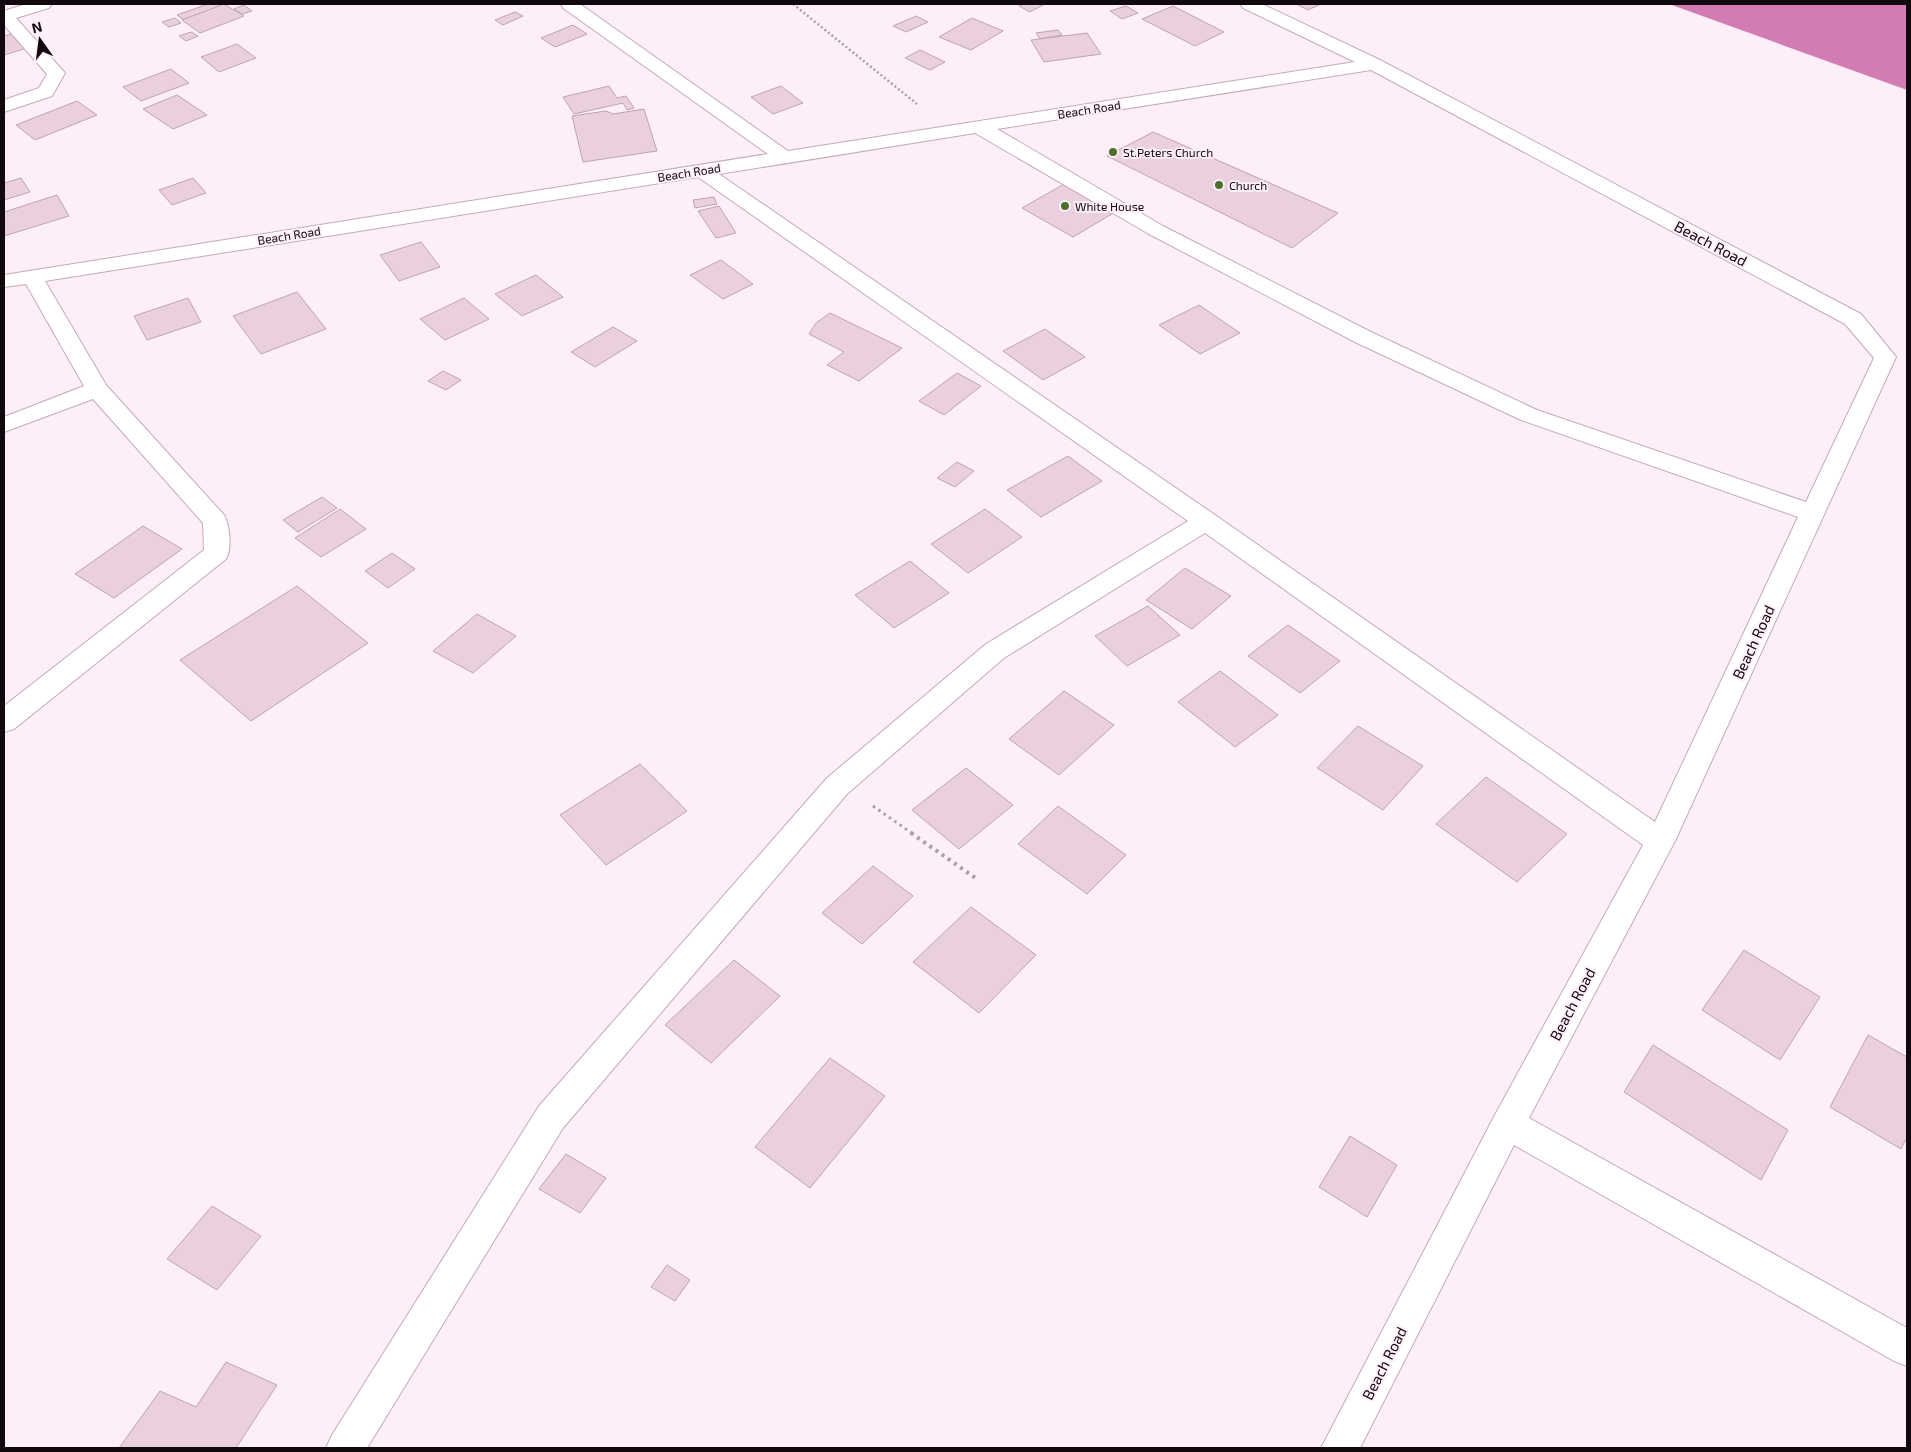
<svg xmlns="http://www.w3.org/2000/svg" width="1911" height="1452" font-family="'Exo 2',sans-serif">
	<style>
		.water { fill: #d27cb3 }
		.building { fill: #eacfdf; stroke: #bda4b2 }
		.lines { fill: none; stroke-linecap: round; stroke-linejoin: round }
		.minor-casing { stroke: #c3aab8; stroke-width: 2 }
		.path-far2 { stroke: #ac9fa6; stroke-width: 2.5; stroke-dasharray: 2 2.5; stroke-linecap: butt }
		.path-far1 { stroke: #ac9fa6; stroke-width: 3; stroke-dasharray: 2.5 4; stroke-linecap: butt }
		.path { stroke: #ac9fa6; stroke-width: 4; stroke-dasharray: 3 4.5; stroke-linecap: butt }
		.minor { fill: #fff; fill-rule: evenodd }
		.poi-dot { fill: #4c7029; stroke: #feeef7; stroke-width: 2 }
		.labels { text-anchor: middle; dominant-baseline: central; stroke-width: 4; stroke-linejoin: round; paint-order: stroke }
		.far-street-label { font-size: 12px; fill: #11090e; stroke: #feeef7 }
		.far-poi-label { font-size: 12px; fill: #11090e; stroke: #feeef7; text-anchor: start }
		.street-label { font-size: 15px; fill: #11090e; stroke: #feeef7 }
	</style>
	<rect width="100%" height="100%" fill="#feeef7"/>
	<path class="water" d="M1669,4H1907V90Z"/>
	<g class="building">
		<path d="M208,4H229L184,20L177,15Z"/>
		<path d="M224,4L244,16L200,33L182,20Z"/>
		<path d="M1024,4H1040L1043,5L1030,12L1019,6Z"/>
		<path d="M1296,4H1321L1308,10Z"/>
		<path d="M244,5L252,11L242,14L234,9Z"/>
		<path d="M1126,6L1138,13L1122,19L1110,11Z"/>
		<path d="M1173,6L1224,32L1195,46L1142,19Z"/>
		<path d="M515,12L523,16L503,25L495,20Z"/>
		<path d="M916,16L928,22L906,32L893,26Z"/>
		<path d="M175,18L181,23L169,27L162,22Z"/>
		<path d="M972,18L1003,31L971,50L939,37Z"/>
		<path d="M573,25L587,34L555,47L541,38Z"/>
		<path d="M1058,30L1062,35L1040,39L1036,33Z"/>
		<path d="M191,32L198,36L186,41L179,36Z"/>
		<path d="M14,33L27,48L4,55V36Z"/>
		<path d="M1087,33L1101,54L1044,62L1031,40Z"/>
		<path d="M237,44L256,58L219,72L201,57Z"/>
		<path d="M920,50L945,62L930,70L905,58Z"/>
		<path d="M171,69L189,83L141,101L123,87Z"/>
		<path d="M609,86L617,98L626,96L634,108L627,110L623,103L574,114L563,97Z"/>
		<path d="M781,86L803,103L773,114L751,97Z"/>
		<path d="M177,95L207,115L173,129L143,109Z"/>
		<path d="M77,101L97,115L35,140L16,125Z"/>
		<path d="M644,109L657,151L583,162L572,116L606,111L613,114Z"/>
		<path d="M1153,132L1338,213L1292,248L1107,156Z"/>
		<path d="M21,178L30,192L4,200V183Z"/>
		<path d="M193,178L206,193L172,205L159,190Z"/>
		<path d="M1066,183L1117,211L1073,237L1022,208Z"/>
		<path d="M57,195L69,216L4,236V212Z"/>
		<path d="M714,197L717,204L695,208L693,200Z"/>
		<path d="M719,206L736,233L716,238L698,211Z"/>
		<path d="M421,242L440,267L399,281L380,255Z"/>
		<path d="M721,260L753,284L723,299L690,275Z"/>
		<path d="M536,275L563,297L522,316L495,294Z"/>
		<path d="M297,292L326,329L261,354L233,316Z"/>
		<path d="M188,298L201,322L147,340L134,316Z"/>
		<path d="M464,298L489,319L445,340L420,319Z"/>
		<path d="M1199,305L1240,333L1200,354L1159,325Z"/>
		<path d="M830,313L902,348L859,381L827,365L844,352L809,334L816,323Z"/>
		<path d="M613,327L637,341L595,367L571,352Z"/>
		<path d="M1045,329L1085,357L1043,380L1003,351Z"/>
		<path d="M443,371L461,380L446,390L428,381Z"/>
		<path d="M957,373L981,386L944,415L919,401Z"/>
		<path d="M1068,456L1102,481L1041,517L1007,490Z"/>
		<path d="M957,462L974,471L955,487L937,478Z"/>
		<path d="M322,497L337,508L298,532L283,520Z"/>
		<path d="M340,509L366,529L321,557L295,538Z"/>
		<path d="M985,509L1022,537L968,573L931,544Z"/>
		<path d="M143,526L182,549L114,598L75,574Z"/>
		<path d="M392,553L415,569L388,588L365,571Z"/>
		<path d="M910,561L949,593L894,628L855,595Z"/>
		<path d="M1185,568L1231,596L1192,629L1146,600Z"/>
		<path d="M297,586L368,643L251,721L180,660Z"/>
		<path d="M1148,606L1180,635L1127,666L1095,636Z"/>
		<path d="M477,614L516,636L473,673L433,651Z"/>
		<path d="M1288,625L1340,661L1300,693L1248,656Z"/>
		<path d="M1220,671L1278,715L1235,747L1178,702Z"/>
		<path d="M1064,691L1114,725L1059,775L1009,739Z"/>
		<path d="M1358,726L1423,766L1383,810L1317,768Z"/>
		<path d="M640,764L687,811L606,865L560,815Z"/>
		<path d="M966,768L1013,805L959,849L912,810Z"/>
		<path d="M1486,777L1567,834L1517,882L1436,824Z"/>
		<path d="M1058,806L1126,855L1087,894L1018,844Z"/>
		<path d="M873,866L913,896L862,944L822,913Z"/>
		<path d="M971,907L1036,955L979,1013L913,962Z"/>
		<path d="M1744,950L1820,997L1780,1060L1702,1010Z"/>
		<path d="M734,960L780,996L711,1063L665,1025Z"/>
		<path d="M1868,1035L1907,1057V1137L1901,1149L1830,1107Z"/>
		<path d="M1653,1045L1788,1130L1761,1180L1624,1092Z"/>
		<path d="M830,1058L885,1096L810,1188L755,1147Z"/>
		<path d="M1350,1136L1397,1165L1367,1217L1319,1187Z"/>
		<path d="M566,1154L606,1178L580,1213L539,1189Z"/>
		<path d="M212,1206L261,1236L217,1290L167,1259Z"/>
		<path d="M667,1265L690,1280L675,1301L651,1287Z"/>
		<path d="M226,1362L277,1385L236,1448H119L160,1391L196,1407Z"/>
	</g>
	<g class="lines">
		<g class="minor-casing">
			<g id="minor">
				<path d="M26,4H52L49,8L16,18L65,73L52,96L4,112V100L39,88L47,74L4,25V11Z"/>
				<path d="M561,4H580L788,151L1355,62L1243,8L1240,4H1262L1380,60L1861,314L1896,357L1675,841L1529,1118L1907,1328V1366L1894,1361L1514,1145L1360,1448H1321L1496,1113L1643,845L1205,533L1004,658L847,794L563,1128L367,1448H326L332,1435L539,1106L827,778L986,644L1188,521L698,177L45,281L106,385L224,515C230,526 232,549 226,559L14,729L4,732V706L204,550L203,523L93,399L4,432V417L84,386L26,284L4,287V275L768,154L563,8ZM1371,70L1845,324L1874,358L1806,502L1537,410L1371,332L1163,226L997,129ZM975,133L1149,234L1355,342L1521,420L1798,517L1655,822L1215,515L719,174Z"/>
			</g>
		</g>
		<path class="path-far2" d="M793,4L917,104"/>
		<path class="path-far1" d="M873,806L913,834"/>
		<path class="path" d="M911,833L977,879"/>
		<use href="#minor" class="minor"/>
	</g>
	<g class="poi-dot">
		<circle cx="1113" cy="152" r="5"/>
		<circle cx="1219" cy="185" r="5"/>
		<circle cx="1065" cy="206" r="5"/>
	</g>
	<g class="labels">
		<g class="far-street-label">
			<text transform="translate(1089 109) rotate(-9)">Beach Road</text>
			<text transform="translate(689 172) rotate(-9)">Beach Road</text>
			<text transform="translate(289 235) rotate(-9)">Beach Road</text>
		</g>
		<g class="far-poi-label">
			<text x="1123" y="152">St.Peters Church</text>
			<text x="1229" y="185">Church</text>
			<text x="1075" y="206">White House</text>
		</g>
		<g class="street-label">
			<text transform="translate(1711 243) rotate(28)">Beach Road</text>
			<text transform="translate(1753 642) rotate(-65)">Beach Road</text>
			<text transform="translate(1572 1004) rotate(-62)">Beach Road</text>
			<text transform="translate(1384 1363) rotate(-63)">Beach Road</text>
		</g>
	</g>
	<rect width="1911" height="1452" fill="none" stroke="#11090e" stroke-width="10"/>
	<g transform="translate(40 40) rotate(346)" stroke="#feeef7" stroke-width="4" paint-order="stroke">
	<path d="M0-4L9 19L0 12L-9 19Z" fill="#11090e"/>
	<text y="-8" font-size="14" font-weight="bold" text-anchor="middle" fill="#11090e">N</text>
	</g>
</svg>
